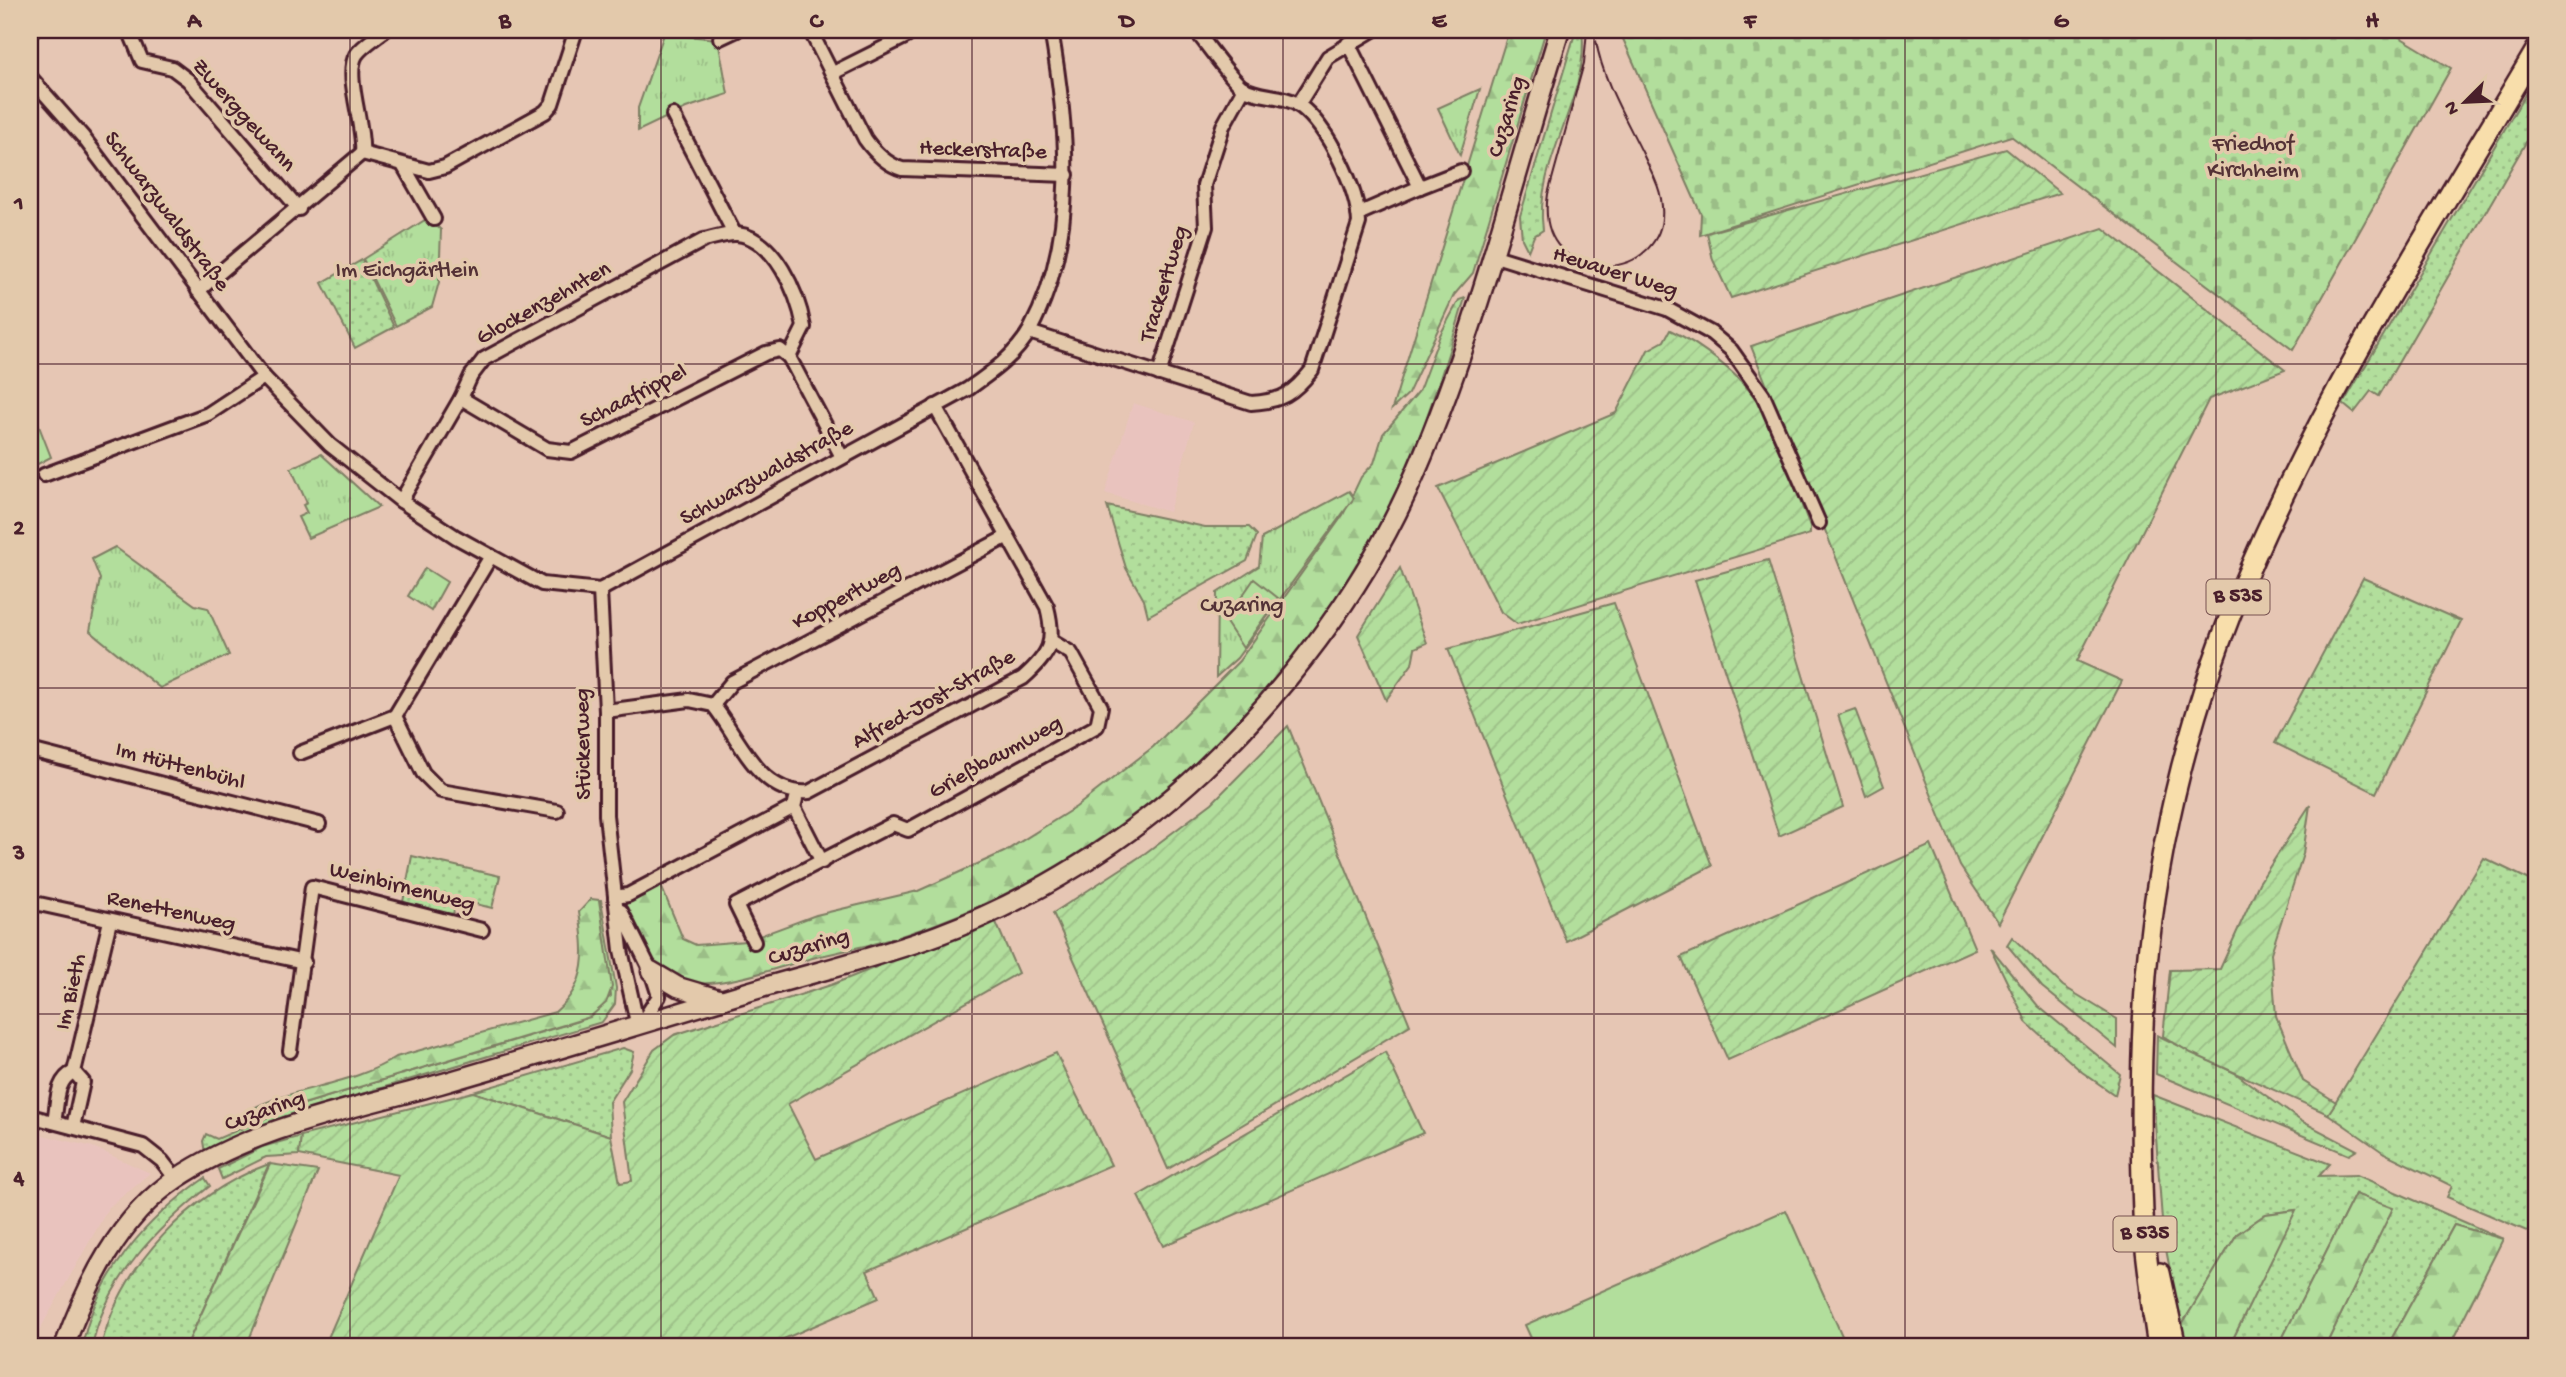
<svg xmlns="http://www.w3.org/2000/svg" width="2566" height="1377" font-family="'Gochi Hand',sans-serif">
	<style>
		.built { fill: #e9c3be }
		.grass { fill: url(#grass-dots); stroke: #7e7e64; stroke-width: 2 }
		.forest { fill: url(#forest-firs); stroke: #7e7e64; stroke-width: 2 }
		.cemetery { fill: url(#cemetery-stones); stroke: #7e7e64; stroke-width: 2 }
		.park { fill: url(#park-tufts); stroke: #7e7e64; stroke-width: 2 }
		.garden { fill: url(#garden-furrows); stroke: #7e7e64; stroke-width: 2 }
		.pitch { fill: #b2de9c; stroke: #7e7e64; stroke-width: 2 }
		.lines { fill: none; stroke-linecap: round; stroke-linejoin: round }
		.minor-casing { stroke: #4a1f2b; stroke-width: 18 }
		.tertiary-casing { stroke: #4a1f2b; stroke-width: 21 }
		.secondary-casing { stroke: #4a1f2b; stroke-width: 23 }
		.primary-casing { stroke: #4a1f2b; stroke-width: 24 }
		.trunk-casing { stroke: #4a1f2b; stroke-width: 26 }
		.minor { stroke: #e3c9ab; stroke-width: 12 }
		.tertiary { stroke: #e3c9ab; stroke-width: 16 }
		.secondary { stroke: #e3c9ab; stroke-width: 18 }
		.primary { stroke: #f8deab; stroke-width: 19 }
		.trunk { stroke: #f8deab; stroke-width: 21 }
		.tram { stroke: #4a1f2b; stroke-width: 2 }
		.grid { fill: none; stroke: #4a1f2b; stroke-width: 2; stroke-opacity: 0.55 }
		.labels { text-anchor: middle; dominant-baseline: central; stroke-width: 7; stroke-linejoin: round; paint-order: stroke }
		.shield { fill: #e3c9ab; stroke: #785251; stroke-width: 2 }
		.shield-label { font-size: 21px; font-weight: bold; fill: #4a1f2b }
		.street-label { font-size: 23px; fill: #4a1f2b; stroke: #e3c9ab }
		.park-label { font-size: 23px; fill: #543236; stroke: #e3c9ab }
		.neatline { fill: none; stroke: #4a1f2b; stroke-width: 2.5 }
		.grid-label { font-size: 23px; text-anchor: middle; font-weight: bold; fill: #4a1f2b }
	</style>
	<defs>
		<pattern id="grass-dots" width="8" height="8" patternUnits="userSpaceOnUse" patternTransform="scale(1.75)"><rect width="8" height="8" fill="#b2de9c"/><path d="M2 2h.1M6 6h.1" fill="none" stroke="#9bbe87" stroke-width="1.8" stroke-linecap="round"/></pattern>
		<pattern id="forest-firs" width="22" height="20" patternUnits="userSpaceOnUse" patternTransform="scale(1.75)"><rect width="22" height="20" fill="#b2de9c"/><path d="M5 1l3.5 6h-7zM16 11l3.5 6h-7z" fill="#9bbe87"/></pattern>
		<pattern id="cemetery-stones" width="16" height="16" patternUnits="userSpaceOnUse" patternTransform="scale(1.75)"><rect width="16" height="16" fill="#b2de9c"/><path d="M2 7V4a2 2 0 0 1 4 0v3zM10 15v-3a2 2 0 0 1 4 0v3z" fill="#9bbe87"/></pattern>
		<pattern id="park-tufts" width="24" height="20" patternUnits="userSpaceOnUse" patternTransform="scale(1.75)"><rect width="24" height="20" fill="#b2de9c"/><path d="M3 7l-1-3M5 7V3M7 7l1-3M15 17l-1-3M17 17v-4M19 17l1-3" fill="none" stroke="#9bbe87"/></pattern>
		<pattern id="garden-furrows" width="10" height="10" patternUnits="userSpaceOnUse" patternTransform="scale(1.75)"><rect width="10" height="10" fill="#b2de9c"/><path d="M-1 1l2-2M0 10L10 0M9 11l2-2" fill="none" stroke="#9bbe87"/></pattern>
	</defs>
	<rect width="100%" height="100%" fill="#e6c6b4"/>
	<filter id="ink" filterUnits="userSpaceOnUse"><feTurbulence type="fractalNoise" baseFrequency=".0143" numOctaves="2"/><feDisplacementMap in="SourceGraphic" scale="14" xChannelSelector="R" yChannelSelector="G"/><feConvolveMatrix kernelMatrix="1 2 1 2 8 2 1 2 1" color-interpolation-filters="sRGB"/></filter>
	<g filter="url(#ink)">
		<g class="built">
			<path d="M1133,403L1194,422L1169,512L1105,493Z"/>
			<path d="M30,1132L93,1147L150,1173L109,1207L30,1347Z"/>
		</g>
		<g class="grass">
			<path d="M1576,30H1582C1591,96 1533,162 1543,230L1534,236L1528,251L1522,239L1520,216Z"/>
			<path d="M2536,76V125L2379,396L2371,391L2354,413L2343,404Z"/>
			<path d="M362,260L394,327L355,348L322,283Z"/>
			<path d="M1107,506L1205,527H1249L1257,535L1247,561L1148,616L1144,600L1126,568Z"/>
			<path d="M2363,578L2461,621L2376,793L2275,743Z"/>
			<path d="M412,856L500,876L492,908L456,899L453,915L403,902Z"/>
			<path d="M2484,858L2536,883V1235L2447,1197L2452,1186L2384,1153L2328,1114Z"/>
			<path d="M599,900H601L616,988L615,1004L602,1022L278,1119L205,1153L203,1141L206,1134L217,1139L287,1109L578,1021L611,996Z"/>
			<path d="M2012,937L2063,986L2117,1019V1048L2042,987L2007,945Z"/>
			<path d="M1990,947L2038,1006L2120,1074L2115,1095L2082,1072L2027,1023Z"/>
			<path d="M2157,1035L2235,1073L2301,1121L2357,1150L2349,1155L2156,1074Z"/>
			<path d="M623,1048L634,1052L630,1069L609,1102L611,1136L473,1092Z"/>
			<path d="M2153,1095L2330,1164L2319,1176L2357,1175L2503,1239L2454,1225L2387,1347H2325L2392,1209L2355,1194L2278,1347H2229L2295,1210L2266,1214L2237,1234L2181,1326L2163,1234Z"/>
			<path d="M301,1136L299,1155L266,1157L222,1179L218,1169L262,1147Z"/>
			<path d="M269,1164L186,1347H101C121,1265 190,1193 269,1164Z"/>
			<path d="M205,1178L210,1186C158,1227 105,1280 92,1347H82C96,1275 147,1218 205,1178Z"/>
		</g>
		<g class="forest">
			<path d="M1509,30H1546L1473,273L1454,295L1408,394L1392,409Z"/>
			<path d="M1465,298C1439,387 1409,478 1362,559C1260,733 1092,876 898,937C873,945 846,950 820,956C789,964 725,987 695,983C681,981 657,966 649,954C637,938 629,918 620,901L660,883L683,939L696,945L746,941L816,915L918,891L1004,852L1076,807L1153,747L1239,661L1343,515L1361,477L1374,463L1383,434L1419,391L1440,335L1459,300Z"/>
			<path d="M591,899L599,900L612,987L606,1003L590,1017L287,1109L238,1128L233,1121C278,1086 348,1089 396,1057L555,1012C589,983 585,952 579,912Z"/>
			<path d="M2355,1194L2393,1208L2325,1347H2278Z"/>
			<path d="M2296,1210L2229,1347H2184L2181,1326L2237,1234L2266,1214Z"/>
			<path d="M2454,1225L2503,1239L2449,1347H2387Z"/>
		</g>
		<path class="cemetery" d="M1619,30H2388L2451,68L2293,350L2011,136L1700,235L1701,214Z"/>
		<g class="park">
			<path d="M664,34L718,39L728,94L686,108L638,131V108Z"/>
			<path d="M1480,89L1460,155L1438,108Z"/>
			<path d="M428,218L441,230L439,282L432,307L396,326L363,259Z"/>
			<path d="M30,403L51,457L30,468Z"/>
			<path d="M321,454L379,507L308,538L298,517L307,513L303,505L307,503L291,468Z"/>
			<path d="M1349,491L1354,498L1237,658L1216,677L1217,593L1259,566L1262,538Z"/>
			<path d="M115,547L195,605L208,608L229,655L160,688L90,631L100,579L92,559Z"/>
			<path d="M425,568L447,582L431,611L408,596Z"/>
		</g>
		<g class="garden">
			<path d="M2006,149L2060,193L1731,298L1713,260L1707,233Z"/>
			<path d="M2103,228L2285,370L2209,399L2077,661L2122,681L1998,923L1960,866L1751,346Z"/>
			<path d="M1670,330C1699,343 1745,378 1760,406C1781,443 1794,487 1810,526V534L1517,624L1501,612L1438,488L1616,413L1648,350L1664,341Z"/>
			<path d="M1768,560L1843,807L1779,836L1695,580Z"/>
			<path d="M1400,568L1427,643L1415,648L1412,664L1386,700L1358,635Z"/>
			<path d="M1614,603L1712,866L1566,941L1448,649Z"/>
			<path d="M1855,709L1884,786L1866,796L1838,715Z"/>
			<path d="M1288,726L1410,1025L1168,1169L1053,913L1144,854L1212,803Z"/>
			<path d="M2310,805L2303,854L2271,953L2276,1016L2303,1081L2336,1102L2328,1114L2191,1053L2163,1036L2170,970L2220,969L2259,883Z"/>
			<path d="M1931,845L1975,949L1728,1060L1681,957Z"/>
			<path d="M995,920L1018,973L788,1104L816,1159L1056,1053L1111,1165L867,1271L879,1298L765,1347H324L399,1175L299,1155L301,1136L473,1092L611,1136L620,1183L632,1181L622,1102L654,1050L674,1035L831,985Z"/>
			<path d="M1385,1052L1423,1133L1163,1246L1138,1196Z"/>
			<path d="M270,1164L318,1171L246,1347H186Z"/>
		</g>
		<g class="pitch">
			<path d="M1254,579L1278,598L1243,648L1225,621Z"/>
			<path d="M1786,1210L1847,1347H1535L1525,1325Z"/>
		</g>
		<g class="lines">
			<g class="minor-casing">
				<g id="minor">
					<path d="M129,30L142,61L172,68L188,80L299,209"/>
					<path d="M810,30L865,139C875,153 886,164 902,169L1067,175"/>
					<path d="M720,38L737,30"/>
					<path d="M1348,43L1420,187L1358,214"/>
					<path d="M833,73L907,36L910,30"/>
					<path d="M30,77L83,137L264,377L330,445L401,501L456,537L542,584L600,590L968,389C991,373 1016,355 1030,330C1079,238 1068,128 1051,30"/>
					<path d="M1298,105L1328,57L1373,30"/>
					<path d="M673,115L734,233"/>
					<path d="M362,153L429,171L445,167L545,112L552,104L576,30"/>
					<path d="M403,165L434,219"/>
					<path d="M1420,187L1461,171"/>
					<path d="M1492,255L1667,309L1711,333L1731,350L1763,395L1819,523"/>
					<path d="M198,291L362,153C365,127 344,76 356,55C362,46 377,37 385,30"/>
					<path d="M1029,332L1251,403C1282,401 1293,394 1312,370L1359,223C1358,189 1328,127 1300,106C1284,94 1259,98 1243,88C1230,78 1207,44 1195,30"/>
					<path d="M1159,374L1206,227L1204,185L1223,126L1244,88"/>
					<path d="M461,398L547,449L571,452L766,353L780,350L789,357"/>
					<path d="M44,475L208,414L264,377"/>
					<path d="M401,501L461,398L471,376L484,359L704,240C714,238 727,233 737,234C775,238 798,294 804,327L789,357L842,457"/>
					<path d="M491,556L395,716L423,773L441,791L557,811"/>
					<path d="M600,590L606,711V815L621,950L638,1027"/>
					<path d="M713,705L732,682L1008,536"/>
					<path d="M606,711L689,700L713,705C740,738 759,796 809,792L1023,678C1050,654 1056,642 1047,607L935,406"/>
					<path d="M30,750L319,824"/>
					<path d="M300,753L395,716"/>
					<path d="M796,799L794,807L822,862"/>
					<path d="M615,897L628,895L794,807"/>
					<path d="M30,902L304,962"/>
					<path d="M621,911L651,971L659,996L640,1025"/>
					<path d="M754,942L736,905L893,824L908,830L1097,726L1101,707L1071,653L1051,641"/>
					<path d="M290,1051L312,887L482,930"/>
					<path d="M74,1072L110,921"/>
					<path d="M30,1116L143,1146L162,1161L176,1179"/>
					<path d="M54,1122C58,1104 55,1080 74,1072"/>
					<path d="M73,1127L83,1082L74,1072"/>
				</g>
			</g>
			<g class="tertiary-casing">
				<path id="tertiary" d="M30,31L31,30"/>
			</g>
			<g class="secondary-casing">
				<g id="secondary">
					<path d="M651,971L678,987L722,1000"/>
					<path d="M64,1347C87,1284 119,1217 176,1179C253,1127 352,1109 440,1084C541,1055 641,1024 741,994C806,974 874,959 938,935C1034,899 1129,840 1203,770C1285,692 1360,594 1407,492C1474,345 1512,184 1560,30"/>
				</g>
			</g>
			<g class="primary-casing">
				<g id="primary">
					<path d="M2160,1273L2176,1347"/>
					<path d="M2153,1315C2151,1281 2144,1247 2143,1213C2140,1133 2140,1055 2146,975C2158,837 2194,695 2250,568C2328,387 2436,219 2536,50"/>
				</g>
			</g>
			<g class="trunk-casing">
				<path id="trunk" d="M2152,1299L2159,1347"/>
			</g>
			<use href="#minor" class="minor"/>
			<use href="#tertiary" class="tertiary"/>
			<use href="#secondary" class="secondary"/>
			<use href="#primary" class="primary"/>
			<use href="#trunk" class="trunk"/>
			<path class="tram" d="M1587,30L1584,63L1548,194C1532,293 1677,286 1661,199C1659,183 1649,168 1643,154C1625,117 1603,81 1596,41"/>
		</g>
	</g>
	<path class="grid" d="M350,30V1347M661,30V1347M972,30V1347M1283,30V1347M1594,30V1347M1905,30V1347M2216,30V1347M30,364H2536M30,688H2536M30,1014H2536"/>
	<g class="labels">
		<g class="shield">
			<rect x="2206.5" y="579.5" width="63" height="35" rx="5"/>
			<rect x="2113.5" y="1216.5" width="63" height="35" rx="5"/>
		</g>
		<g class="shield-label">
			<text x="2238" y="597">B 535</text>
			<text x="2145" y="1234">B 535</text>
		</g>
		<g class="street-label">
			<text transform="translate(243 116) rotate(48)">Zwerggewann</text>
			<text transform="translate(1508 117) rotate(-73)">Cuzaring</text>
			<text transform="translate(983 151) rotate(2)">Heckerstraße</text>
			<text transform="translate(166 212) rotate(53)">Schwarzwaldstraße</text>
			<text transform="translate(1615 273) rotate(17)">Heuauer Weg</text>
			<text transform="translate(1165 284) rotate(-73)">Trackertweg</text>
			<text transform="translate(544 304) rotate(-29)">Glockenzehnten</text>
			<text transform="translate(634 397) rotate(-27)">Schaafrippel</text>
			<text transform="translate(767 474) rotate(-29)">Schwarzwaldstraße</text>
			<text transform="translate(847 597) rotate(-28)">Koppertweg</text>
			<text transform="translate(934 700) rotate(-29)">Alfred-Jost-Straße</text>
			<text transform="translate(584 744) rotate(-91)">Stückerweg</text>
			<text transform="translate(996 758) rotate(-29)">Grießbaumweg</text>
			<text transform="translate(180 767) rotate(15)">Im Hüttenbühl</text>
			<text transform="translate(402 888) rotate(14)">Weinbirnenweg</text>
			<text transform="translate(171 912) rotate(12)">Renettenweg</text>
			<text transform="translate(809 948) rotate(-17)">Cuzaring</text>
			<text transform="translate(72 992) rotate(-77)">Im Bieth</text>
			<text transform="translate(265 1112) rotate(-20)">Cuzaring</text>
		</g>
		<g class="park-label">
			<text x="2253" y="145">Friedhof<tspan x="2253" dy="26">Kirchheim</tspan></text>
			<text x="407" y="271">Im Eichgärtlein</text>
			<text x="1242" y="606">Cuzaring</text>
		</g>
	</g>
	<rect width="2566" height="1377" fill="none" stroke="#e3c9ab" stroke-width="77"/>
	<g transform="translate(2465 102) rotate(246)" stroke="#e3c9ab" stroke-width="5" paint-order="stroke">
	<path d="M0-5L12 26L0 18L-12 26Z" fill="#4a1f2b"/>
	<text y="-10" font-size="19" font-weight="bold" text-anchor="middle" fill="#4a1f2b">N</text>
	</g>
	<rect x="38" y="38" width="2490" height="1300" class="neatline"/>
	<g class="grid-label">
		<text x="194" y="27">A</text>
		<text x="505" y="27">B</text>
		<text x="816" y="27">C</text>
		<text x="1127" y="27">D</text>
		<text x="1439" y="27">E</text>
		<text x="1750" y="27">F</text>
		<text x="2061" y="27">G</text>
		<text x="2372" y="27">H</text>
		<text x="19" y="209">1</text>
		<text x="19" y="534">2</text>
		<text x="19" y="859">3</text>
		<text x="19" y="1184">4</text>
	</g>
</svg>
